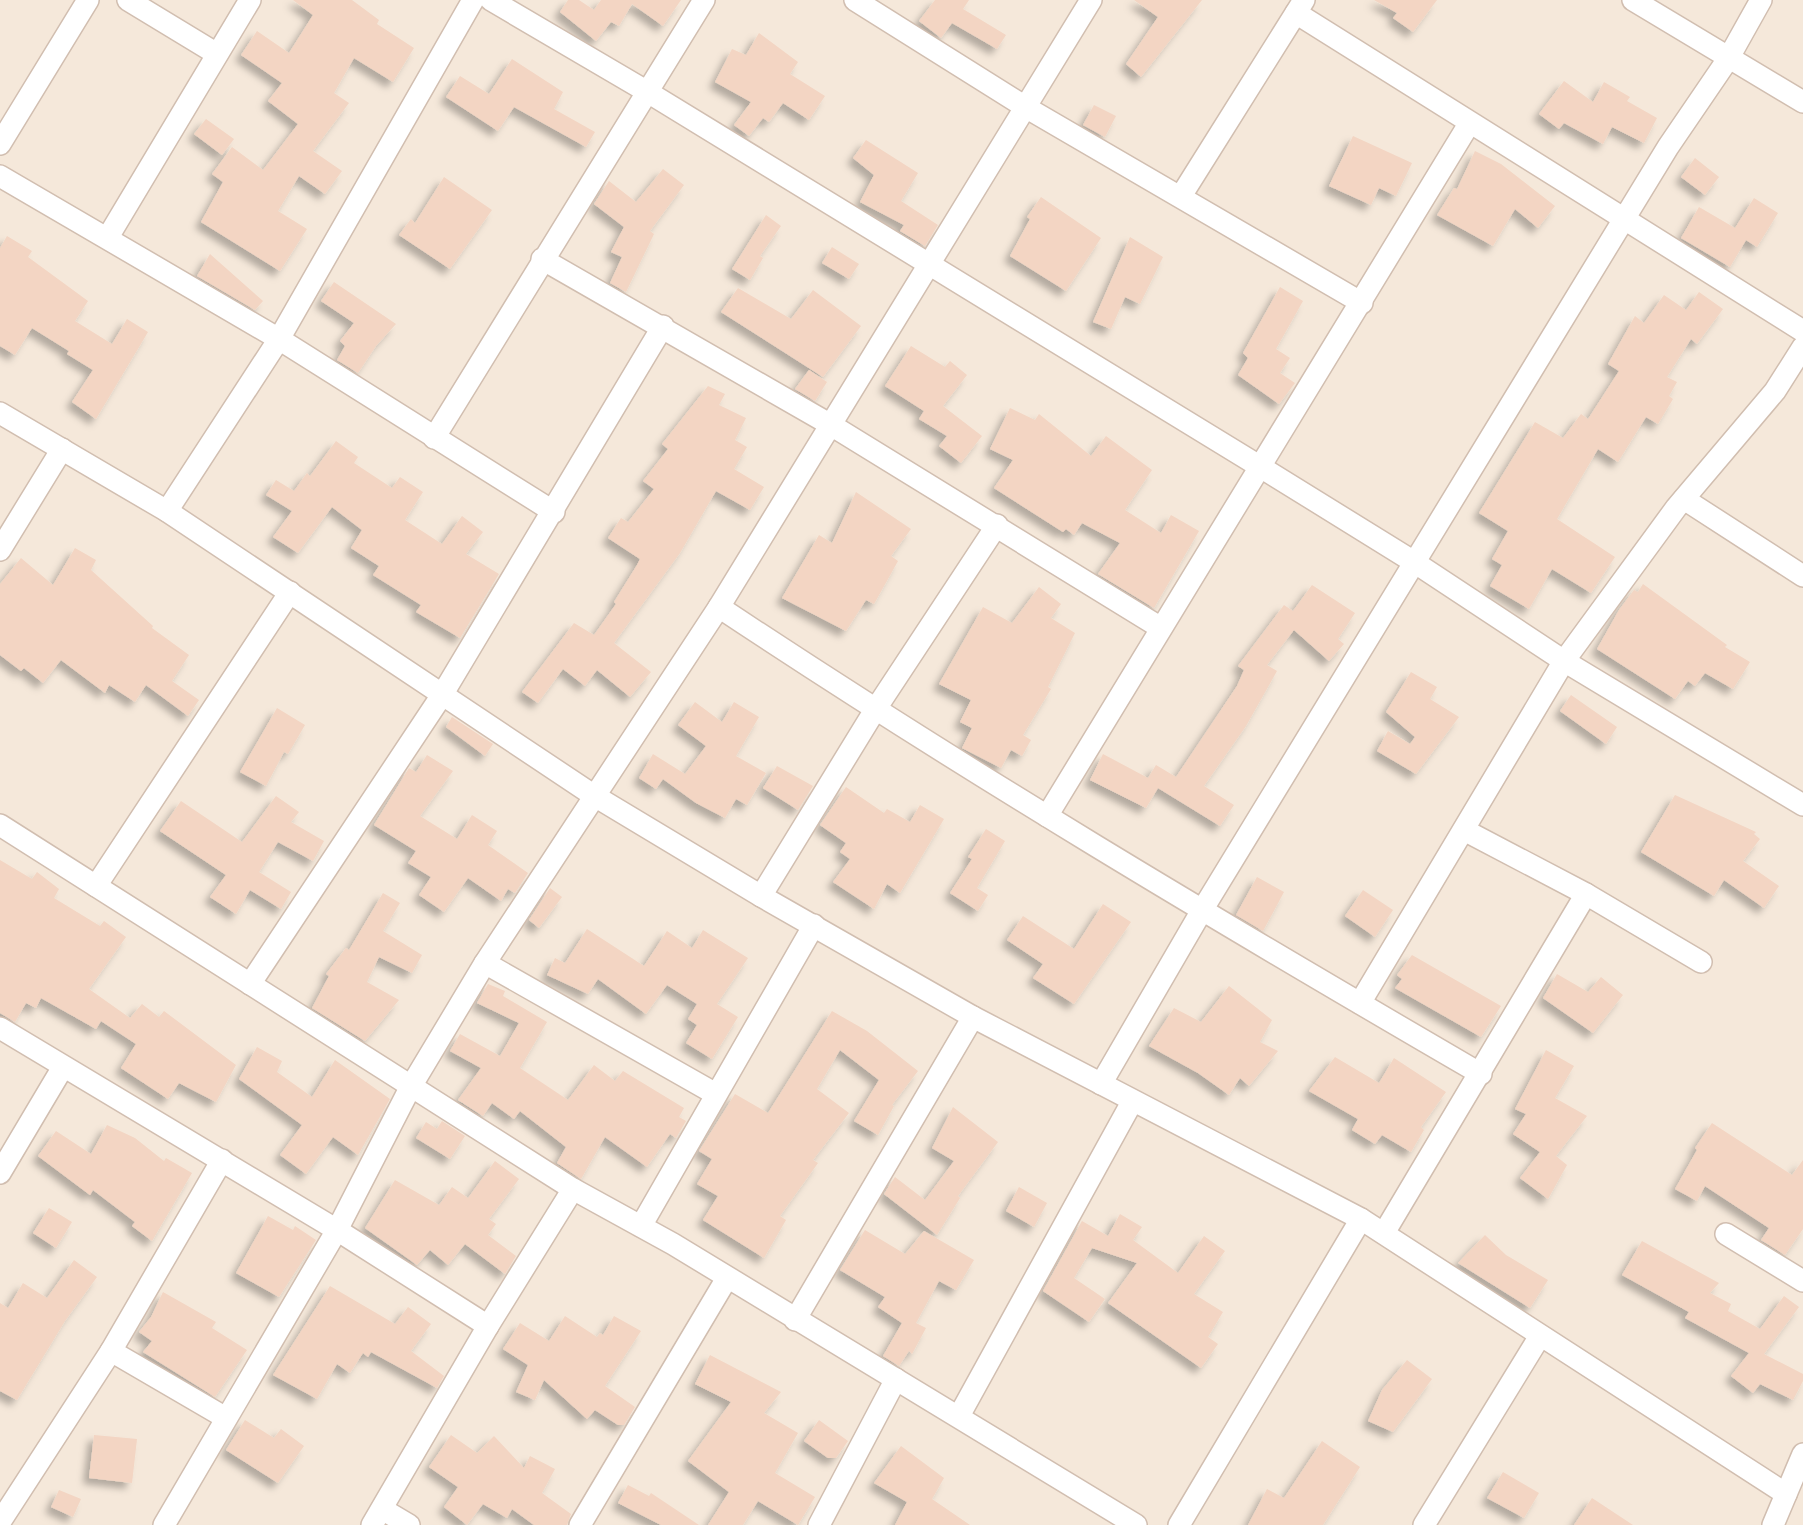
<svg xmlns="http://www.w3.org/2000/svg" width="1803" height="1525" font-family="Cabin,sans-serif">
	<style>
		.residential { fill: #f5e8da }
		.building { fill: #f3d5c3; filter: url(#shadow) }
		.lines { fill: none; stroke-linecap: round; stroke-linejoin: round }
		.minor-casing { stroke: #d1beb0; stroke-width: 24 }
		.minor { stroke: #fff; stroke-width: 21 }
	</style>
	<defs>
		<filter id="shadow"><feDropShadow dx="-6" dy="6" stdDeviation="3.5" flood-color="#0004"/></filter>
	</defs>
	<rect width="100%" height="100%" fill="#fdf6ec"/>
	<rect class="residential" x="0" y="0" width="1803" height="1525"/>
	<g class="building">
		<path d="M293,0H352L379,20L377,24L414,48L393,82L354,58L334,93L349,103L313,151L342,171L325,194L299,176L278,211L307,229L280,271L201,222L223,182L212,174L232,147L263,170L298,124L268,101L282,83L241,55L257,31L289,53L313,15Z"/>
		<path d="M568,0H579L594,10L601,0H681L663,26L632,4L619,26L611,22L596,41L560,12Z"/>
		<path d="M935,0H969L963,9L1006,35L997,49L952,23L941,38L919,21Z"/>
		<path d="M1134,0H1202L1141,77L1126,64L1158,17Z"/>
		<path d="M1374,0H1437L1413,32L1393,18L1397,13Z"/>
		<path d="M759,33L798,62L790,74L825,96L809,120L783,103L769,122L763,118L749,136L734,125L751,102L715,82L732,49L746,55Z"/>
		<path d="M512,59L563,92L554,109L595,132L586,147L514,107L498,131L446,97L460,76L489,94Z"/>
		<path d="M1564,81L1593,102L1604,82L1630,97L1627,101L1657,118L1644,143L1612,127L1603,144L1564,123L1559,129L1539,114Z"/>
		<path d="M1094,105L1116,116L1105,137L1083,125Z"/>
		<path d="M206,119L234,139L222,155L194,134Z"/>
		<path d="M1353,136L1412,163L1396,196L1379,188L1371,205L1329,186Z"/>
		<path d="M866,140L918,173L901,201L938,225L925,246L900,231L904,225L860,202L874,175L853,158Z"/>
		<path d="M1475,151L1501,164L1555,206L1538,228L1515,209L1493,246L1437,215L1454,188L1457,189Z"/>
		<path d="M1695,158L1719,177L1705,195L1681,177Z"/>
		<path d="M663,169L684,185L650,231L654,234L626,292L610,283L622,257L611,252L624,227L594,204L609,181L636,202Z"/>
		<path d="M444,177L492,210L450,269L399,235L411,219L415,223Z"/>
		<path d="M1041,197L1101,238L1066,291L1010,256L1030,219L1027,217Z"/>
		<path d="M1754,198L1778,213L1757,247L1746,240L1730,267L1681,238L1699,207L1735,228Z"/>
		<path d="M766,215L781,226L760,256L763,258L750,280L732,269Z"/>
		<path d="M7,236L32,251L28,257L88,301L75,321L112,344L127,319L148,332L96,419L72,402L93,370L67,354L69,351L32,328L15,355L0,346V248Z"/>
		<path d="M1130,237L1163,257L1140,304L1125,297L1111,329L1093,322Z"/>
		<path d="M832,247L859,264L849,279L822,263Z"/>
		<path d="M210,254L263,301L255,310L197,276Z"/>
		<path d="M334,282L396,324L376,346L358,373L337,360L345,346L340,341L354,323L321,301Z"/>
		<path d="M1280,287L1303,301L1276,349L1290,358L1280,373L1295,383L1279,404L1238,375L1248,358L1243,353Z"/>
		<path d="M738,288L791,319L813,290L861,326L823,377L721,312Z"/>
		<path d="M1699,292L1723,309L1697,344L1691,339L1667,377L1677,382L1669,396L1673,399L1658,424L1646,417L1618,462L1598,449L1557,519L1615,557L1591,593L1552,569L1529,609L1490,586L1502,565L1492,559L1508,531L1479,513L1535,422L1563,438L1581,414L1588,419L1619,371L1608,364L1635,316L1644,323L1664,295L1686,310Z"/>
		<path d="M911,346L945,367L950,361L967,375L943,406L982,436L961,463L939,446L947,436L919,419L924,411L885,386Z"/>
		<path d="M809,370L827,382L815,401L795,389Z"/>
		<path d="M708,386L725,394L719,405L746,418L735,440L747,447L734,469L764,487L750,510L716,491L680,553L614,643L651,672L630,697L597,670L585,686L563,669L538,703L522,692L574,623L594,635L616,604L614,602L637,565L640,559L608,538L621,518L628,522L654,489L643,481L668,449L662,444Z"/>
		<path d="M1010,408L1035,420L1039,414L1091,456L1106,436L1152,470L1125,510L1161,533L1171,515L1199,531L1154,608L1098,574L1120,543L1082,523L1074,535L1066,529L1063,532L994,488L1013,460L990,449Z"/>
		<path d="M336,441L358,457L354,463L392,488L400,477L423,492L405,520L442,544L462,516L483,532L466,554L499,574L460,638L416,612L421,605L373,575L379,566L351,548L362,530L332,507L298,553L273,537L292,511L266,495L276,480L294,491L307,473L310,476Z"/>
		<path d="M856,492L911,529L891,556L898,561L874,604L866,600L846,631L782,598L819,535L832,543Z"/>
		<path d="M75,548L96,560L91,570L153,626L152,628L189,655L172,681L199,700L188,716L146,685L135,702L109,685L105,693L61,660L43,683L24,668L21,671L0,655V584L21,558L53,585Z"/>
		<path d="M1643,584L1727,645L1725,647L1750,662L1733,689L1705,673L1695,686L1688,681L1675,699L1597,649L1619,610L1634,590L1638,592Z"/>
		<path d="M1312,585L1355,613L1338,639L1344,644L1329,661L1294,630L1267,665L1277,671L1246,726L1204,786L1234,805L1220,826L1158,788L1146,808L1090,780L1103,754L1148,778L1156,765L1176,777L1237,686L1244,670L1238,666L1284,605L1293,611Z"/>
		<path d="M1039,587L1061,604L1051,618L1075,633L1048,687L1051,689L1023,735L1031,740L1022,756L1011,750L1001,768L962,748L972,728L960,722L971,700L939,684L983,607L1012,623Z"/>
		<path d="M1411,672L1437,687L1430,699L1459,717L1416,774L1377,751L1388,731L1410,744L1415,737L1386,712Z"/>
		<path d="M1571,695L1617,727L1606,744L1560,711Z"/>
		<path d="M695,702L722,722L734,702L759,717L736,756L766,773L747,805L736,799L725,818L696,803L663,779L656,789L639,778L653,754L685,774L706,746L678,725Z"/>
		<path d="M277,708L305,725L288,754L284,752L266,786L240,772Z"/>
		<path d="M452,717L493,744L485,756L446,727Z"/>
		<path d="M427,755L453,771L420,816L457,839L472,815L497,831L488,845L528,873L515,893L508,889L501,901L468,878L444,912L419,895L431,877L408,863L416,851L374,825L409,768L416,772Z"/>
		<path d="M777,766L813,786L798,810L763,788Z"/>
		<path d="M846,787L884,813L887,809L910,822L920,805L944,819L900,893L887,884L874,909L833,882L850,859L840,852L846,843L820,825Z"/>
		<path d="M1675,795L1756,832L1754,834L1760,839L1743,861L1779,886L1764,908L1724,880L1714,896L1641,852Z"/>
		<path d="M276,796L299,812L291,822L324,841L313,861L278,842L259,872L291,892L281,909L250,890L236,914L210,897L226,875L160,831L181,801L242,842Z"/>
		<path d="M986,829L1005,841L977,888L988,895L978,911L950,893L972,859L968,857Z"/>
		<path d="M0,860L32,879L37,872L59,889L54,898L100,926L104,921L126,937L89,989L130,1018L142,1004L159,1017L164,1011L236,1065L216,1102L179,1083L168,1099L121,1068L136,1044L101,1021L96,1029L41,998L36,1008L26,1003L15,1022L0,1013Z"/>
		<path d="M1257,877L1284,892L1263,931L1236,915Z"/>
		<path d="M550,888L562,897L539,928L529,920Z"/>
		<path d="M1363,890L1393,910L1375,937L1345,916Z"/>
		<path d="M383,893L400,903L383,931L422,955L412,973L379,957L367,982L399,1000L365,1041L312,1008L329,976L326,974L346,948L349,950Z"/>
		<path d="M1103,904L1131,922L1074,1004L1033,978L1043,964L1007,940L1023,916L1074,949Z"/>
		<path d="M587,929L644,966L667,931L692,948L703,930L748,958L717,1004L738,1017L712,1059L686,1043L697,1025L688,1019L697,1004L667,985L646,1014L598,979L588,994L547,975L555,958L565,963Z"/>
		<path d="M1412,955L1501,1006L1481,1037L1395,988L1402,979L1397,975Z"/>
		<path d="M1557,974L1588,992L1601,977L1623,995L1593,1033L1543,998Z"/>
		<path d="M488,984L505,991L503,996L547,1022L520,1068L568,1100L594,1065L615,1081L623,1071L684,1108L679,1117L686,1121L676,1138L670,1134L647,1167L605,1137L581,1179L557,1163L566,1147L520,1111L514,1119L492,1103L483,1116L458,1100L481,1068L450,1051L460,1034L500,1056L519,1023L477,1003Z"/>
		<path d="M1229,986L1272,1020L1260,1042L1278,1051L1249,1086L1240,1078L1229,1095L1198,1073L1149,1046L1174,1008L1201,1022Z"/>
		<path d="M832,1011L867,1031L918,1071L892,1105L894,1106L878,1135L854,1121L879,1080L840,1050L817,1089L849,1113L813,1160L818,1163L780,1216L786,1220L764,1258L703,1220L718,1196L697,1184L712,1159L699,1151L735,1094L768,1113Z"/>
		<path d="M257,1047L282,1061L277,1072L312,1097L335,1060L390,1099L358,1155L333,1137L306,1174L280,1155L302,1125L239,1079Z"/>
		<path d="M1546,1050L1574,1066L1555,1098L1587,1116L1556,1156L1567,1165L1548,1199L1520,1178L1540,1152L1513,1134L1526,1114L1515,1109Z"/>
		<path d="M1335,1057L1379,1083L1394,1058L1446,1092L1421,1127L1424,1130L1411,1152L1382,1135L1375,1144L1352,1130L1358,1119L1309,1091Z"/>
		<path d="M953,1107L998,1142L958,1196L960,1198L937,1235L884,1194L895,1177L925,1200L954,1161L932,1148Z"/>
		<path d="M442,1121L465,1136L450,1159L416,1138L426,1122L437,1129Z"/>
		<path d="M1712,1123L1792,1175L1803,1160V1229L1785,1255L1761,1240L1769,1228L1705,1186L1697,1201L1675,1189L1697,1150L1695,1148Z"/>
		<path d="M107,1125L135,1138L164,1161L166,1158L192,1173L152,1241L132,1226L135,1222L93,1190L90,1195L38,1156L56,1131L91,1154Z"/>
		<path d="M495,1161L519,1179L489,1219L496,1224L488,1235L516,1256L505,1274L465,1244L448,1265L430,1250L417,1265L365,1228L395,1180L439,1205L452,1187L468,1198Z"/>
		<path d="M1019,1187L1047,1203L1034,1227L1006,1211Z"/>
		<path d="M49,1208L72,1222L56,1248L33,1233Z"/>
		<path d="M1120,1214L1142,1227L1133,1240L1178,1273L1204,1236L1225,1251L1194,1294L1223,1312L1208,1337L1218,1344L1201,1368L1108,1303L1137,1263L1092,1248L1074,1278L1105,1299L1089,1322L1043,1291L1082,1221L1108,1236Z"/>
		<path d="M268,1216L293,1230L295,1226L316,1240L279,1297L236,1273Z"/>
		<path d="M865,1230L905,1254L924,1231L974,1260L956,1290L939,1281L916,1323L926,1328L912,1354L909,1351L899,1366L883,1356L902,1323L878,1307L885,1297L840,1270Z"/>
		<path d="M1485,1235L1506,1255L1548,1280L1530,1308L1458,1263Z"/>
		<path d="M1642,1241L1719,1283L1710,1293L1731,1304L1728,1311L1760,1329L1784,1296L1799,1307L1764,1354L1803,1374V1381L1793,1400L1760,1384L1753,1393L1731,1376L1749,1353L1685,1318L1689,1312L1622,1275Z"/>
		<path d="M74,1260L97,1277L65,1321L17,1400L0,1391V1303L8,1308L23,1283L47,1298Z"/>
		<path d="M330,1286L395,1324L408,1307L431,1324L411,1351L444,1376L437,1388L371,1352L368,1357L363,1353L350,1373L337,1364L317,1399L273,1375Z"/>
		<path d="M163,1292L216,1322L212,1328L247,1350L215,1397L143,1352L152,1341L139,1332L151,1317Z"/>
		<path d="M565,1316L597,1337L600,1333L603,1335L614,1316L641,1331L605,1386L635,1407L624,1425H618L595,1410L587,1419L544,1380L535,1400L516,1392L528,1365L503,1349L520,1323L549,1341Z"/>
		<path d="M710,1355L781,1392L764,1413L798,1433L775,1473L815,1497L798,1525L758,1501L743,1525H708L729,1492L688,1461L731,1402L695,1384Z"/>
		<path d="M1407,1360L1432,1379L1393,1432L1368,1421L1382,1390Z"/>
		<path d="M245,1420L274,1438L281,1429L304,1446L278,1483L226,1450Z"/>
		<path d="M819,1420L848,1441L836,1458H828L804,1441Z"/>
		<path d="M94,1435L137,1439L132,1483L89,1478Z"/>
		<path d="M451,1435L477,1453L494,1436L524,1468L530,1456L555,1469L542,1493L571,1514L567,1525H534L512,1509L507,1518L483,1504L467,1525L444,1507L458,1487L429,1467Z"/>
		<path d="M1322,1441L1360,1467L1323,1525H1248L1267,1489L1284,1498Z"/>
		<path d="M901,1446L944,1478L932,1499L970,1525H895L907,1502L874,1483Z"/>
		<path d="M1503,1472L1539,1493L1524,1518L1487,1498Z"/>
		<path d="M628,1485L649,1496L651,1493L699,1525H661L618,1503Z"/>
		<path d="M59,1490L81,1499L73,1517L51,1507Z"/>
		<path d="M1592,1498L1633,1525H1574Z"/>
	</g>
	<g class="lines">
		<g class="minor-casing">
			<g id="minor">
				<path d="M128,0L217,54"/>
				<path d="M491,0L646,91L1259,466L1414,562L1564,661L1803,805"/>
				<path d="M855,0L1027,108L1362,303"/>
				<path d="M1633,0L1803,102"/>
				<path d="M1296,13L1803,331"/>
				<path d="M0,144L88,0"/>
				<path d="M0,176L279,339L554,512"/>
				<path d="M1181,196L1304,0"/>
				<path d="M108,237L250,0"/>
				<path d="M542,259L831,425L1161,628"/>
				<path d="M0,413L167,511L593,795L761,896L973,1017L1361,1219L1786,1494"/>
				<path d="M434,438L704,0"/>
				<path d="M1684,499L1803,576"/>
				<path d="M167,511L279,339L473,0"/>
				<path d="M0,550L62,449"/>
				<path d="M719,607C967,772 1223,924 1481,1074"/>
				<path d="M1047,816L1469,124"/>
				<path d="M0,825L573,1189L673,1244L1136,1525"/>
				<path d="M1464,830L1586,894L1701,962"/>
				<path d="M96,886L290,592"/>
				<path d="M761,896L875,710L997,525"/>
				<path d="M485,963L714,1093"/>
				<path d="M250,984L442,695L663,326"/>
				<path d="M1360,1003L1564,661L1676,508L1775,391L1803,347"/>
				<path d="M0,1028L337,1230L488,1326"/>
				<path d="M1101,1084L1201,912L1668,147L1728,59L1761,0"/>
				<path d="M0,1173L63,1067"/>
				<path d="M641,1226L814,925"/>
				<path d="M1384,1233L1586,894"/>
				<path d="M1726,1234L1803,1281"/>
				<path d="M795,1320L973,1017"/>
				<path d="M111,1351L226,1418"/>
				<path d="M959,1416L1132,1102"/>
				<path d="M382,1509L409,1525"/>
				<path d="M0,1522L111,1351L222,1160"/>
				<path d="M164,1525L337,1230L410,1088L485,963L719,607L1091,0"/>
				<path d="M372,1525L488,1326L573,1189"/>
				<path d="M580,1525L727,1278"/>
				<path d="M819,1525L896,1379"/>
				<path d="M1179,1525L1361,1219"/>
				<path d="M1424,1525L1540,1336"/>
				<path d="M1773,1525L1803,1454"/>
			</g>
		</g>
		<use href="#minor" class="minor"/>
	</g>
</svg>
